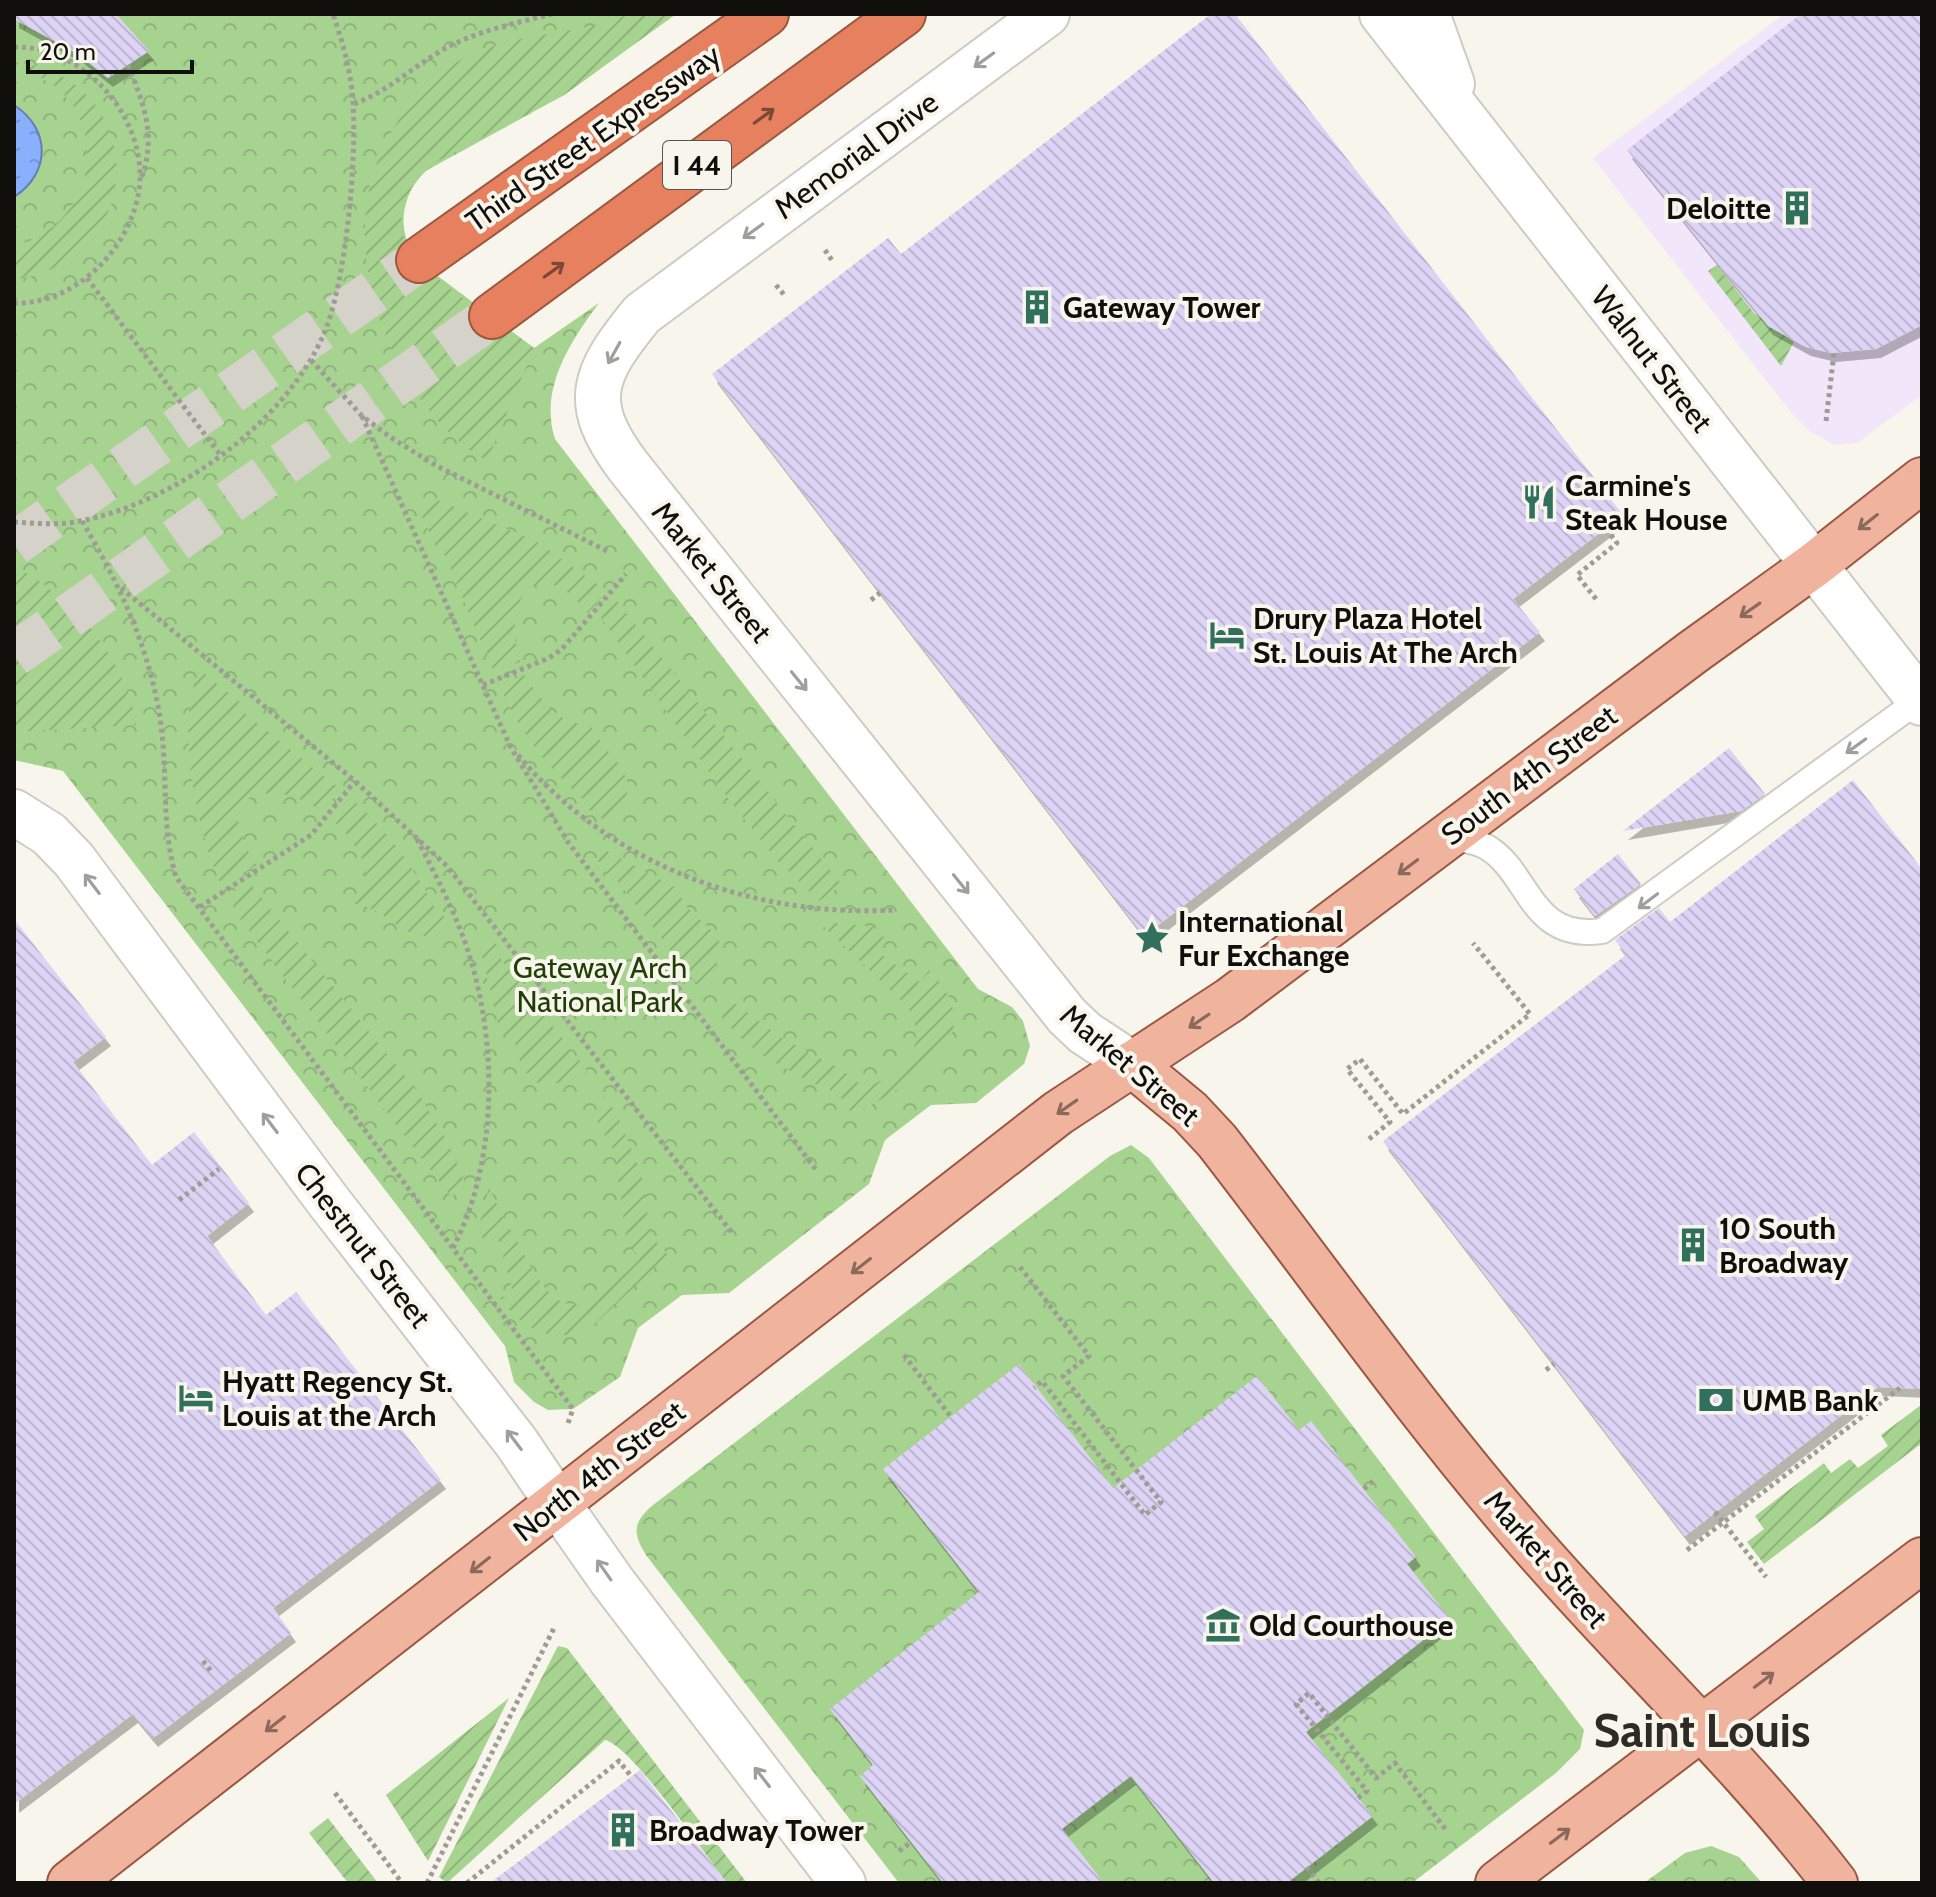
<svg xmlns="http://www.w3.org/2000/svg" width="1936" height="1897" font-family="Cabin,sans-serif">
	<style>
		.commercial { fill: #f2e6fa }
		.park { fill: url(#park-crowns) }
		.garden { fill: url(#garden-furrows) }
		.water { fill: url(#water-ripples); stroke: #6580b5; stroke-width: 2 }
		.building { fill: url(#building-back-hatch); filter: url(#shadow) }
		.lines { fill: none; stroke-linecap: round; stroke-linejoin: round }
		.highway-tunnel { stroke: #d5d2ca; stroke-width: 44; stroke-dasharray: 44 22; stroke-linecap: butt }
		.lane-casing { stroke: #cdcbc2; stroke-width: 28 }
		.street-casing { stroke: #cdcbc2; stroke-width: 48 }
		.secondary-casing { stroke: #cdcbc2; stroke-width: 48 }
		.primary-casing { stroke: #9b5841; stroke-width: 48 }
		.highway-casing { stroke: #9b5841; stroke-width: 48 }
		.path { stroke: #9f9c96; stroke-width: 5; stroke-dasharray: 4 4; stroke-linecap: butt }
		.lane { stroke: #fff; stroke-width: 24 }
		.street { stroke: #fff; stroke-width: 44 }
		.secondary { stroke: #fff; stroke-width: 44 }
		.primary { stroke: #f0b39e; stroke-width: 44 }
		.highway { stroke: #e6805e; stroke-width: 44 }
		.oneway { stroke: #9f9f9e }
		.oneway2 { stroke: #7b4835 }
		.oneway3 { stroke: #8b695c }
		.labels { text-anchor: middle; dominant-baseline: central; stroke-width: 8; stroke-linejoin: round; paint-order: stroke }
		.shield { fill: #f8f5ec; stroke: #56544f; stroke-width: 2 }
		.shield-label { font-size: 28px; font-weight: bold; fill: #100f0c }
		.street-label { font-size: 30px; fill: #100f0c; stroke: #f8f5ec }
		.poi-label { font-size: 30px; font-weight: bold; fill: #100f0c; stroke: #f8f5ec; text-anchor: start }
		.park-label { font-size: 30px; fill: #1e3e06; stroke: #f8f5ec }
		.town-label { font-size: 46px; font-weight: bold; fill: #2d2b24; stroke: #f8f5ec }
	</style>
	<defs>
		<pattern id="park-crowns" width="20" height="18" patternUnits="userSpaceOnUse" patternTransform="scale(2)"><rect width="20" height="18" fill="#a7d390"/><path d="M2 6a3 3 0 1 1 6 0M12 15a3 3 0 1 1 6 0" fill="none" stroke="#8fb47b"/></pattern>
		<pattern id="garden-furrows" width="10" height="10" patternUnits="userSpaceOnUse" patternTransform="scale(2)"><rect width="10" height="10" fill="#a7d390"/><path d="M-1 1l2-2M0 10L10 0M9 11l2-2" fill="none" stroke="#8fb47b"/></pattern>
		<pattern id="water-ripples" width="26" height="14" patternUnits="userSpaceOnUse" patternTransform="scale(2)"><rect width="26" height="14" fill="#89b0fd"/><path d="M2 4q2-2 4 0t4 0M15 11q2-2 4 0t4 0" fill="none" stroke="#7596d8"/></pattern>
		<pattern id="building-back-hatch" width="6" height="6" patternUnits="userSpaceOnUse" patternTransform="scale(2)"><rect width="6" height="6" fill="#dcd3f5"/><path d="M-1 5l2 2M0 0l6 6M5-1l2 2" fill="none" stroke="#bcb4d1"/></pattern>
		<filter id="shadow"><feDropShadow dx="5" dy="9" stdDeviation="0" flood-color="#0004"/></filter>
	</defs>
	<rect width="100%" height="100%" fill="#f8f5ec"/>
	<path class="commercial" d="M1784,14H1922V395L1857,443L1834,445L1808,430L1793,415L1593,158Z"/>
	<g class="park">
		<path d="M14,14H676L564,95L420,174C399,206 396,236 423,265L534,348L599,303C570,342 539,389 555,439L978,989L1012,1007L1023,1021L1030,1046L1024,1064L976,1103L931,1105L885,1140L869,1184L729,1293L682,1295L638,1328L620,1377L573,1409L548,1410L534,1402L514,1382L505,1346L63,771L14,760Z"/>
		<path d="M1131,1145L1149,1158L1584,1730L1580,1749L1556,1773L1412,1883H899L646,1555C632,1533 633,1522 653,1505L1110,1156Z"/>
		<path d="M1711,1846L1739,1857L1762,1883H1644L1685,1853Z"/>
	</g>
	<g class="garden">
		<path d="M629,14H676L564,95L438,161C410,181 388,218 411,252C427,277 506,327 534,348L487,461C403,413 347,282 370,186C380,141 411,94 449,67C501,30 572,39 629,14Z"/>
		<path d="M14,62C148,76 154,258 14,280V246C110,222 113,86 14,69Z"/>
		<path d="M1717,265L1754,313L1794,342L1781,366L1708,271Z"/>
		<path d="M435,499L536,541L607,591L588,613C536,549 501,600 520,662L494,672L443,551L438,552L417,505Z"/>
		<path d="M14,566C72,596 127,659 136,725L14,732Z"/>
		<path d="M614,597L632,620L842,885L819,901L775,858L724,793L599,615Z"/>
		<path d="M200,670L240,702L237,707L340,789L323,812C300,797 275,787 249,798L238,821L247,850L257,865L222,886C198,838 173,719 200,670Z"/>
		<path d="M525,675C538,697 560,728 589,723C607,759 657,785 604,820L586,808L588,803C548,771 519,731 499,685Z"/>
		<path d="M350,797C388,831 415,868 438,914H443L447,926C413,958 385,902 351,904C381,876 357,843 333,820Z"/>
		<path d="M605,850L678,889C691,933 753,928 699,987L612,874L609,877L596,858Z"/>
		<path d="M249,882L417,1091L447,1141L466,1184L451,1197L241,920L227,896Z"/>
		<path d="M818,921L874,927L884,937L875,950L920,982L929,970C999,1042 907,1083 853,1116L838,1093L806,1080L764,1056L739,1037L715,1009L726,1003L736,1004L780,1037L844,1071L865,1089C902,1069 932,1051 907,1006Z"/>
		<path d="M490,936L504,954L500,958L588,1072L560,1083L543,1084L534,1082L522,1068L513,1036L498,1024L479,943Z"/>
		<path d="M604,1096L617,1114L641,1173L651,1236L668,1255L594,1325C558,1348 522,1330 500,1298L513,1293L499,1241L484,1244L479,1226L489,1188C499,1211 513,1232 524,1254C563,1331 588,1309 640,1259L626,1239L615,1153L599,1126L595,1113Z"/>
		<path d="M1921,1405L1922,1443L1764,1564L1747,1542L1764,1529L1755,1516L1824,1463L1831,1473L1850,1459L1858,1468L1888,1446L1881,1435Z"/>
		<path d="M558,1646L567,1648L747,1883H727C706,1856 632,1746 605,1740L447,1883L439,1877Z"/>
		<path d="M509,1698L428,1861L386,1795Z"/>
		<path d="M328,1818L378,1883H348L309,1833Z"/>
	</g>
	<path class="water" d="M14,105C51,129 51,173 14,197Z"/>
	<g class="building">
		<path d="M14,14H116L149,51L108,78L78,54L14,19Z"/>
		<path d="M1211,14H1235L1623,515L1513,599L1540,632L1144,936L712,374L888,238L901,254Z"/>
		<path d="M1801,14H1922V325L1876,349L1831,353L1806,347L1768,326L1627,150Z"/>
		<path d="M1729,748L1765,794L1741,811L1623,831Z"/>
		<path d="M1853,780L1922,869V1389L1878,1387L1685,1536L1383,1141L1626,955L1615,940L1659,908L1670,922Z"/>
		<path d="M1618,854L1641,884L1595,916L1574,889Z"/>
		<path d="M14,919L106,1037L73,1062L152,1165L194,1132L249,1203L207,1236L266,1315L296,1292L441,1480L273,1608L291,1633L153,1738L133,1714L14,1804Z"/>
		<path d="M1019,1364L1113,1488L1257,1376L1299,1430L1311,1421L1416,1557L1407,1564L1450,1619L1306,1732L1373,1816L1287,1883H1214L1131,1776L1062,1829L1104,1883H943L860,1776L873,1765L830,1709L979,1592L883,1469Z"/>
		<path d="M640,1770L727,1883H490Z"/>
	</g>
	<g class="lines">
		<g class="highway-tunnel">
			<path d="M14,544L419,260"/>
			<path d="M14,655L492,316"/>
		</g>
		<g class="lane-casing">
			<path id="lane" d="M1447,840C1533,832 1512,944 1602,931L1919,700"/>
		</g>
		<g class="street-casing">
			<g id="street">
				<path d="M1047,14L642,314C593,374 580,402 628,466L1067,1016L1085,1033L1132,1064"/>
				<path d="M14,812L49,834L74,860L329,1202L516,1442L558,1504"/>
			</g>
		</g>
		<g class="secondary-casing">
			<g id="secondary">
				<path d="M1382,14L1922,703"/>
				<path d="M1427,14L1452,84"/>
				<path d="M558,1504L612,1581L843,1883"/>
			</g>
		</g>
		<g class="primary-casing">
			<g id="primary">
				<path d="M1132,1064L1190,1112L1217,1141C1318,1271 1413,1407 1521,1532C1623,1651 1739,1758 1835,1883"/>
				<path d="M70,1883L1058,1113L1230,1000L1693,652L1814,565L1922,480"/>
				<path d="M1498,1883L1922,1560"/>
			</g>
		</g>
		<g class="highway-casing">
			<g id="highway">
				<path d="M419,260L766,14"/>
				<path d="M492,316L903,14"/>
			</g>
		</g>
		<g class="path">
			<path d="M14,47C82,46 143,113 140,181C136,243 78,305 14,303"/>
			<path d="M128,65C144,104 157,137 141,179"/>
			<path d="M354,104C392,90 419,60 456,43C486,29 520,22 552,14"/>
			<path d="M825,250L833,262"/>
			<path d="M87,278L221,456"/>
			<path d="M776,285L785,296"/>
			<path d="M311,360L362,416L390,437L435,465L609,552"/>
			<path d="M362,416L510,746L568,842L817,1171"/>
			<path d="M1826,421L1834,353"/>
			<path d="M82,521C120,585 151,651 161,725C168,777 161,826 176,877L573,1409L567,1426"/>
			<path d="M14,522C36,523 59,526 80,521C174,503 284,424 323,336C346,284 357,160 353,102C351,72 343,43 333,14"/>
			<path d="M121,588L355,781L447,866L733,1234"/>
			<path d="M1596,599L1577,575L1617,543L1606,529"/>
			<path d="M871,600L880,593"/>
			<path d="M483,685L549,658L562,649L626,574"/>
			<path d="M518,755C610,865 753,918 895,910"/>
			<path d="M417,839C435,874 453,908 466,945C498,1039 499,1159 453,1248"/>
			<path d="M200,907L311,835L355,781"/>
			<path d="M1369,1139L1390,1122L1347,1069L1360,1059L1403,1114L1530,1014L1473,943"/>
			<path d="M179,1200L219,1169"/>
			<path d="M1020,1267L1089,1356L1063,1376L1161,1502L1145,1515L1042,1381L1034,1388"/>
			<path d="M904,1355L951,1417"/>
			<path d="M1546,1370L1554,1364"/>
			<path d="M1364,1489L1375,1479"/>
			<path d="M1715,1512L1766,1577"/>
			<path d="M1687,1550L1900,1388"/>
			<path d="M203,1661L211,1671"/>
			<path d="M335,1793L402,1883"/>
			<path d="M1358,1798L1367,1791L1296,1704L1309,1693L1376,1778L1395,1763L1446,1830"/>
			<path d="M899,1851L911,1842"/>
			<path d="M1307,1867L1319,1883"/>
			<path d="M427,1883L555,1626"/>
			<path d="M467,1883L619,1761L631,1776"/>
		</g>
		<use href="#lane" class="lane"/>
		<use href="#street" class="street"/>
		<use href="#secondary" class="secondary"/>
		<use href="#primary" class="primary"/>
		<use href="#highway" class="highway"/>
	</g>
	<defs><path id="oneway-shaft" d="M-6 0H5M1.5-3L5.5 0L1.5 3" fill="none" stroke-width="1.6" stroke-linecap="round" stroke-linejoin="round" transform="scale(2)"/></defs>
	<g class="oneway">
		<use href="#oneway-shaft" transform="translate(984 60) rotate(144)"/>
		<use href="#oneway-shaft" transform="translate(753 231) rotate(144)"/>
		<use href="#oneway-shaft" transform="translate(614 353) rotate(119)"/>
		<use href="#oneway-shaft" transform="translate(799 681) rotate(51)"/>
		<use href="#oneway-shaft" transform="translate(1856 746) rotate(144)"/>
		<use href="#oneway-shaft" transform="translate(92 884) rotate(-127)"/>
		<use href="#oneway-shaft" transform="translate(961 884) rotate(51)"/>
		<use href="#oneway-shaft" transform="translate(1648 901) rotate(143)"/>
		<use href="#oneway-shaft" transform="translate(270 1123) rotate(-127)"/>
		<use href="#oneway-shaft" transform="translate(514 1440) rotate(-127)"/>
		<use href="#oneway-shaft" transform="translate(604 1570) rotate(-125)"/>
		<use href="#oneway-shaft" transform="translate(762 1777) rotate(-128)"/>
	</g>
	<g class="oneway2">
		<use href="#oneway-shaft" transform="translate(764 116) rotate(-36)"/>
		<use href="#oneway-shaft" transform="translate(554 270) rotate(-36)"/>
	</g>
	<g class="oneway3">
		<use href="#oneway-shaft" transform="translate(1868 522) rotate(142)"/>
		<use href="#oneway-shaft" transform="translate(1750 610) rotate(145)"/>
		<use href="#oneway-shaft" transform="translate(1408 867) rotate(143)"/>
		<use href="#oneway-shaft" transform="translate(1199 1021) rotate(146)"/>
		<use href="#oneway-shaft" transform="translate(1067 1107) rotate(145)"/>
		<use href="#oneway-shaft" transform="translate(861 1266) rotate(142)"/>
		<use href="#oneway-shaft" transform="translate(480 1565) rotate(142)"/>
		<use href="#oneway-shaft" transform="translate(1764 1680) rotate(-37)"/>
		<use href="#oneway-shaft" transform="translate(275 1724) rotate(142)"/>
		<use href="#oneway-shaft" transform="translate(1560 1836) rotate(-37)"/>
	</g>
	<defs>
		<g id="building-bare" transform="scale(2.76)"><path d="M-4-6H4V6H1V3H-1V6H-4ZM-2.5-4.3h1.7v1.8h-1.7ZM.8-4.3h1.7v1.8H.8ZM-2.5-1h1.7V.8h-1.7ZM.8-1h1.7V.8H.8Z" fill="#31705d" stroke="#f8f5ec" stroke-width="2.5" paint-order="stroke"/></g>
		<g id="restaurant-bare" transform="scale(2.76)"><path d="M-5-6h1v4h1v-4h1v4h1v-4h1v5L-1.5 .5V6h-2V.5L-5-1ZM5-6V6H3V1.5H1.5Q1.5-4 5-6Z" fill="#31705d" stroke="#f8f5ec" stroke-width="2.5" paint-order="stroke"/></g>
		<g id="hotel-bare" transform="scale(2.76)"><path d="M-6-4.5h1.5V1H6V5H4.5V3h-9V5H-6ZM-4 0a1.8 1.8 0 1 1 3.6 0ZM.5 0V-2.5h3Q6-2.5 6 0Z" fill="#31705d" stroke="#f8f5ec" stroke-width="2.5" paint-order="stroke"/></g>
		<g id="sight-bare" transform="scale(2.76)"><path d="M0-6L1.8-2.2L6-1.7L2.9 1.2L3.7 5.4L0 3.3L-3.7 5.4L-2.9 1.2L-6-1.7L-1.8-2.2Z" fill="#31705d" stroke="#f8f5ec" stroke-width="2.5" paint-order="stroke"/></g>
		<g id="bank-bare" transform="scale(2.76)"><path d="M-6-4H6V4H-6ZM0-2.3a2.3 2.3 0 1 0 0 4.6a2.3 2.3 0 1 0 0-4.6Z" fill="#31705d" stroke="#f8f5ec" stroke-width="2.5" paint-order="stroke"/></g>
		<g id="museum-bare" transform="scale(2.76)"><path d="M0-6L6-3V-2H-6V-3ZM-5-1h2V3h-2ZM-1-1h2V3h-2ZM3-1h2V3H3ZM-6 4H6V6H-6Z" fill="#31705d" stroke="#f8f5ec" stroke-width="2.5" paint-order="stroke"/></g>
	</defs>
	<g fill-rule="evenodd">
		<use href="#building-bare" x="1797" y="208"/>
		<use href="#building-bare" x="1037" y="307"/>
		<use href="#restaurant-bare" x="1539" y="502"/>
		<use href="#hotel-bare" x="1227" y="635"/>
		<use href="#sight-bare" x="1152" y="938"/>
		<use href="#building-bare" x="1693" y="1245"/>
		<use href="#hotel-bare" x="196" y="1398"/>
		<use href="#bank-bare" x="1716" y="1400"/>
		<use href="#museum-bare" x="1223" y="1625"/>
		<use href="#building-bare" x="623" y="1830"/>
	</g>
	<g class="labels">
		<rect class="shield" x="663" y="141" width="68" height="48" rx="6"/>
		<g class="shield-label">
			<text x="697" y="165">I 44</text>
		</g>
		<g class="street-label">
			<text transform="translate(593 138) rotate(-35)">Third Street Expressway</text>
			<text transform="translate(856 155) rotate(-36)">Memorial Drive</text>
			<text transform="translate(1652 359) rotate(52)">Walnut Street</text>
			<text transform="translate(712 572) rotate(51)">Market Street</text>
			<text transform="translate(1529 775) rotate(-37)">South 4th Street</text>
			<text transform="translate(1130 1065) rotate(40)">Market Street</text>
			<text transform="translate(363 1245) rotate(52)">Chestnut Street</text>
			<text transform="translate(599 1471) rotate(-38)">North 4th Street</text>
			<text transform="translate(1546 1559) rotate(49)">Market Street</text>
		</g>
		<g class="poi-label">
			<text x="1771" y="208" text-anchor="end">Deloitte</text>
			<text x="1063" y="307">Gateway Tower</text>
			<text x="1565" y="485">Carmine's<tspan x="1565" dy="34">Steak House</tspan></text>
			<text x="1253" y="618">Drury Plaza Hotel<tspan x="1253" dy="34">St. Louis At The Arch</tspan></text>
			<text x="1178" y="921">International<tspan x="1178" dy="34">Fur Exchange</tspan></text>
			<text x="1719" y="1228">10 South<tspan x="1719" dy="34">Broadway</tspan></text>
			<text x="222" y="1381">Hyatt Regency St.<tspan x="222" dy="34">Louis at the Arch</tspan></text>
			<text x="1742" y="1400">UMB Bank</text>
			<text x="1249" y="1625">Old Courthouse</text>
			<text x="649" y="1830">Broadway Tower</text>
		</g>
		<g class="park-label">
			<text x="600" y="967">Gateway Arch<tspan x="600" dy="34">National Park</tspan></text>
		</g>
		<g class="town-label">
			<text x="1702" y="1731">Saint Louis</text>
		</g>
	</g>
	<rect width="1936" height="1897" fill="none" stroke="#100f0c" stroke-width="32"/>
	<path d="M28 60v12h164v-12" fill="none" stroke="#100f0c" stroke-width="4"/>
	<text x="40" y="60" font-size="24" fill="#100f0c" stroke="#f8f5ec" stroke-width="6" paint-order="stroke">20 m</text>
</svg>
